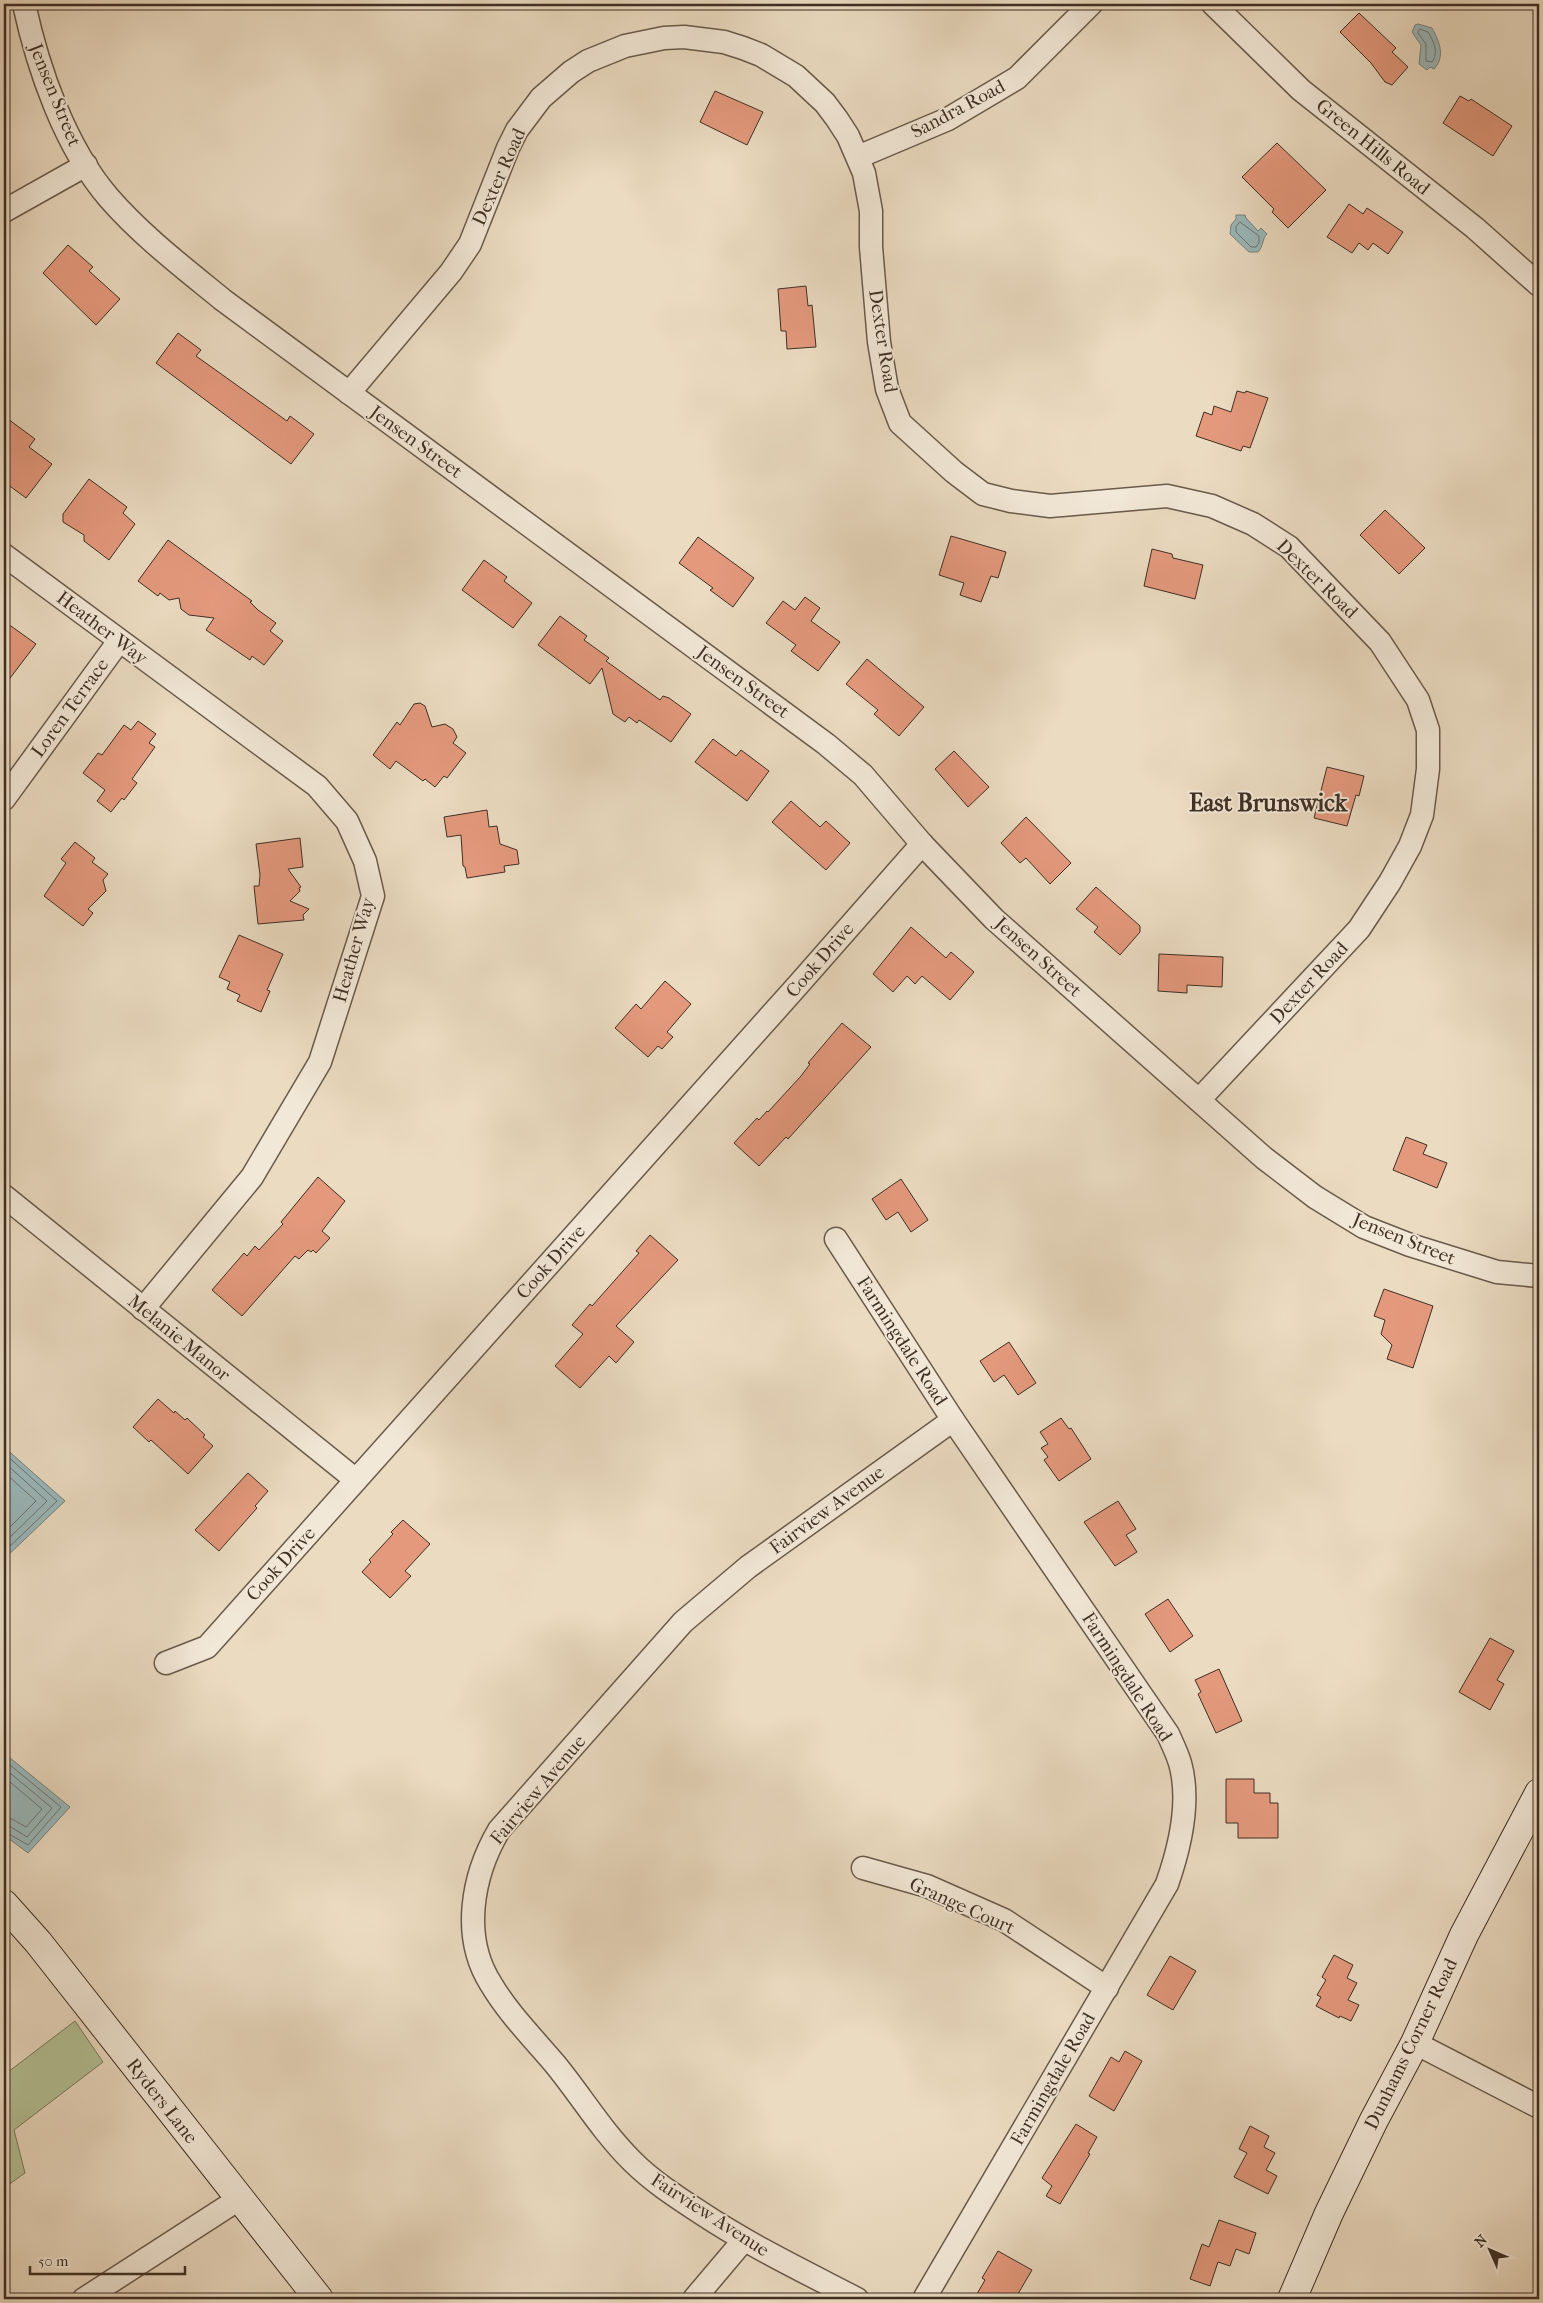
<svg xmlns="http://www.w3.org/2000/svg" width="1543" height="2303" font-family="'IM FELL French Canon',serif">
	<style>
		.green { fill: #b4c196; stroke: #79785d }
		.water { fill: #9bb9bc; stroke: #76827f }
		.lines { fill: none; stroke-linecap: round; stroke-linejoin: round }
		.shore { stroke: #6c7470; stroke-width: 1 }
		.building { fill: #e4997d; stroke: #3e2f24 }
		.street-casing { stroke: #695a4b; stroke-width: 25 }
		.secondary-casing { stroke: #3e2f24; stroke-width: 30 }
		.street { stroke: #f2e8d7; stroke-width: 22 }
		.secondary { stroke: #f2e8d7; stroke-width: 28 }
		.labels { text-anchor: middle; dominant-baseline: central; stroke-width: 4; stroke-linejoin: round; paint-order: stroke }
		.street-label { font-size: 19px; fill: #3e2f24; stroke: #f2e8d7 }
		.district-label { font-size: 24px; font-weight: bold; fill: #3e2f24; stroke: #f2e8d7 }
	</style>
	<rect width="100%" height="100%" fill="#ebdbc1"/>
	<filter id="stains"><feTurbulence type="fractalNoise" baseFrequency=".004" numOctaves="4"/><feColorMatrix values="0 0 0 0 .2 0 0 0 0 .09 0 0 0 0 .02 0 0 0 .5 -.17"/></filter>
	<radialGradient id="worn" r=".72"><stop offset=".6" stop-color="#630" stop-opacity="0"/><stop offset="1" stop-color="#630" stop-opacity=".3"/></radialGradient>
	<path class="green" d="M75,2021L103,2062L14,2130L25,2173L4,2188V2075Z"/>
	<g class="water">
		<path d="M1418,24L1432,28C1439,41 1446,56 1434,69L1430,67L1427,70L1419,64L1421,45L1412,32L1415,25Z"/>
		<path d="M1236,215H1245L1246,218L1258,231L1261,228L1267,234C1262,238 1264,246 1258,252H1249L1230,234L1231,225L1236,219Z"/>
		<path d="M4,1447L65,1501L4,1559Z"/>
		<path d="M4,1753L70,1807L28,1853L4,1835Z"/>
	</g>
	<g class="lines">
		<g class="shore">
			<path d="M1420,29L1428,32C1434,42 1439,52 1432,62L1426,61V44L1418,33Z"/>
			<path d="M1240,222L1259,236V243L1256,247H1251L1236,232V227Z"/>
			<path d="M4,1453L57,1501L4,1552"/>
			<path d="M4,1462L47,1501L4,1543"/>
			<path d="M4,1472L36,1501L4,1533"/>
			<path d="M4,1760L61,1807L28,1845L4,1831"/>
			<path d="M4,1768L52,1808L27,1837L11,1827L4,1825"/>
			<path d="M4,1777L42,1809L26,1827L12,1819L4,1818"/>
		</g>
	</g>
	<g class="building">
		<path d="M1359,13L1396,48L1392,52L1408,67L1392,85L1385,82L1371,63L1340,32Z"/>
		<path d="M715,91L763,112L747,145L700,122Z"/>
		<path d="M1460,96L1469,101L1471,99L1512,126L1493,156L1443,123Z"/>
		<path d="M1277,143L1326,190L1288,228L1272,212L1274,209L1242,177Z"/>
		<path d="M1349,204L1363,214L1367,208L1403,232L1388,254L1373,243L1368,250L1359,243L1352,253L1327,237Z"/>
		<path d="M68,245L93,267L89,271L120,299L96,325L43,273Z"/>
		<path d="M806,286L808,306L812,305L816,347L787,349L786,331H781L778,289Z"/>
		<path d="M178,333L201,350L196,356L287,421L290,416L314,434L291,464L156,363Z"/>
		<path d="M1237,391L1245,393L1246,391L1268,398L1250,448L1243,446L1241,451L1196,436L1204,412L1212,415L1214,406L1231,412Z"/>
		<path d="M4,416L35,439L29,447L52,464L26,498L7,484L10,479L4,475Z"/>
		<path d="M89,479L127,507L123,513L135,524L109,560L84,541V535L63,522V514Z"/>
		<path d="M1385,510L1425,548L1399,574L1360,535Z"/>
		<path d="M951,536L1006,552L998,578L991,576L981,602L960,595L964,583L939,575Z"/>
		<path d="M698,537L754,578L733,607L710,590L713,588L679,563Z"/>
		<path d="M168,540L252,601L250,602L258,610L276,623L270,631L283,641L264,665L252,656L250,660L206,630L214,618L189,615L181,609L179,598L169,600L160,593L158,596L138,581Z"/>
		<path d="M1152,549L1172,554L1173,558L1203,565L1195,599L1144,586Z"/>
		<path d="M484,560L507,577L504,581L532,603L513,628L462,590Z"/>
		<path d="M805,597L820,608L811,621L840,642L818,671L791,651L796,645L766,623L783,601L795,610Z"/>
		<path d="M560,616L587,636L584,640L609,658L606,661L660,700L663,696L669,698L691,714L671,742L639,720L637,723L629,717L625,722L613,714L602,668L590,684L538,645Z"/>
		<path d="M4,621L36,644L4,686Z"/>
		<path d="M867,659L924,707L899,736L874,714L878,710L846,684Z"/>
		<path d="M420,703L425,706L432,727L445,724L453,729L457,737L453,743L466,753L447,778L444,776L435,787L425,779L423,781L396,761L390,769L373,755L397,722L400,725L414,704Z"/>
		<path d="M138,721L156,734L149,743L155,747L132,779L137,783L124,800L122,798L111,812L97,801L105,790L83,773L98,753L102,755L124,725L131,730Z"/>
		<path d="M713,739L736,756L741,750L769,771L747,801L695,762Z"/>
		<path d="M954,751L989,787L968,807L935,769Z"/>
		<path d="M1327,767L1364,776L1359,796L1356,795L1347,826L1314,818Z"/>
		<path d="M791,801L820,827L826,821L850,843L826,870L772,822Z"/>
		<path d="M487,810L489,827L497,826L500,844L517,850L519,864L504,866L505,872L467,878L465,867L463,866L461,835L447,837L444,817Z"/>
		<path d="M1026,817L1071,863L1050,884L1026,858L1020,863L1001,843Z"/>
		<path d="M300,838L303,867L288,869L301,887L299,888L300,891L290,901L309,909L303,915L304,920L258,924L254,886H259L260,875L256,844Z"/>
		<path d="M75,842L95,858L92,862L108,874L103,880L106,891L88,909L93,913L83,926L44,896L66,863L61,859Z"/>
		<path d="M1096,887L1140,926V932L1120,955L1094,932L1098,927L1076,909Z"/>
		<path d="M911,927L946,958L951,952L974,972L950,1000L922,976L915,984L907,976L893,992L873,974Z"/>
		<path d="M239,935L283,954L267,990L270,991L261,1012L237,1001L240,995L227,989L230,982L219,977Z"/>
		<path d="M1159,954L1223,957L1222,987L1187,985V993L1158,991Z"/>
		<path d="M665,981L691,1004L667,1032L673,1037L662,1049L658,1046L648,1057L615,1028L636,1004L641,1009Z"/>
		<path d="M842,1023L871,1047L788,1139L786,1137L759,1166L734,1143L757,1118L759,1120L767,1111L768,1112L801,1076L810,1064L808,1063Z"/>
		<path d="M1406,1137L1427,1145L1423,1154L1447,1163L1437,1188L1393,1170Z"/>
		<path d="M318,1177L345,1201L322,1231L330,1238L316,1253L313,1250L311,1252L308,1250L299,1259L295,1256L242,1316L212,1290L244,1253L247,1256L255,1246L259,1250L283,1224L281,1222Z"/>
		<path d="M901,1179L928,1220L911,1232L898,1212L886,1220L872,1199Z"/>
		<path d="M650,1235L678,1260L616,1326L634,1342L616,1363L609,1356L580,1388L555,1366L583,1334L572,1325L590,1304L592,1306L639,1253L636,1251Z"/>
		<path d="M1384,1289L1433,1306L1413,1368L1387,1359L1392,1345L1381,1334L1385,1320L1374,1316Z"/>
		<path d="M1009,1342L1036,1383L1018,1395L1004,1375L994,1382L980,1361Z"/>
		<path d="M158,1399L174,1413L175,1411L185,1420L187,1418L205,1435L203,1437L213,1446L188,1474L151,1440L149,1442L133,1427Z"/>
		<path d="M1061,1418L1069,1429L1071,1428L1091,1459L1059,1481L1044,1460L1048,1457L1041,1448L1048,1444L1040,1432Z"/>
		<path d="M248,1473L268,1491L255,1506L257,1508L219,1551L195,1530Z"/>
		<path d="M1118,1501L1136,1529L1126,1535L1137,1552L1115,1566L1084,1522Z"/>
		<path d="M403,1520L430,1544L405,1571L411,1576L390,1598L362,1572L371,1562L369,1560L393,1534L391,1532Z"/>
		<path d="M1168,1599L1193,1636L1170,1652L1145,1614Z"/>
		<path d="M1490,1638L1514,1651L1497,1680L1504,1684L1490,1710L1459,1692Z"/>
		<path d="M1219,1669L1242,1721L1216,1733L1198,1694L1201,1692L1195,1680Z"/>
		<path d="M1226,1779H1254V1793H1270V1803H1278V1838H1238V1823H1226Z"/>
		<path d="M1334,1955L1353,1965L1347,1978L1357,1983L1348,2000L1359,2005L1351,2021L1340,2016L1339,2018L1316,2006L1321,1997L1317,1995L1326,1980L1322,1977Z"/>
		<path d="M1170,1956L1196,1971L1173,2010L1147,1995Z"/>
		<path d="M1125,2051L1142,2061L1114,2111L1089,2096L1111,2057L1119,2062Z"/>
		<path d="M1076,2124L1097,2137L1088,2153L1090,2154L1060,2204L1046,2196L1052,2186L1042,2178Z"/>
		<path d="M1250,2126L1269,2136L1264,2147L1275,2153L1266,2170L1277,2176L1268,2194L1234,2177L1247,2153L1239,2149Z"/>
		<path d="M1219,2220L1256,2233L1249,2254L1236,2249L1230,2266L1218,2262L1210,2286L1190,2279L1202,2244L1209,2247Z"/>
		<path d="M998,2251L1032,2270L1015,2299H974L985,2280L982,2278Z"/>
	</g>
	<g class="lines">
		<g class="street-casing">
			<g id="street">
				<path d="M24,4C38,69 65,147 109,198C142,236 184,268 223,300L826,744L863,775L922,844L994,919L1264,1158L1315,1197L1364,1227L1410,1245L1497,1272L1539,1276"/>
				<path d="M1213,4L1301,90L1475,228L1539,285"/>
				<path d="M858,157L948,119L1017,78L1091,4"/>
				<path d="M4,211L86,165"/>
				<path d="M349,393L451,272L470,244L508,148L517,130L541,98L571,72L588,61L625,46L664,38L684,37L724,42L743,48L761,55L796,76L825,103L837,119L848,136L864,173L871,211V247L879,342L887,389L900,423L954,472L983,494L1011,501L1050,506L1167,496L1212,506L1253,524L1289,547L1380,642L1418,700L1428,730V769L1422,815L1410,846L1390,882L1359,929L1199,1100"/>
				<path d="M4,555L317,786L347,821L365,861L373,896L320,1062L252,1177L143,1309"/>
				<path d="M4,799L119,641"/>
				<path d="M4,1196L356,1480"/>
				<path d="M836,1239L953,1420L1168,1734C1172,1743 1177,1753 1180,1763C1191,1802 1180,1847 1167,1884L924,2299"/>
				<path d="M166,1663L207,1647L798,985L922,844"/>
				<path d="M863,1868L927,1886L1004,1920L1107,1988"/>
				<path d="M1415,2043L1539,2107"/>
				<path d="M84,2299L239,2199"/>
				<path d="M694,2299L743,2241"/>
				<path d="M857,2299C803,2271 749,2245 698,2211C675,2196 652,2181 632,2161C601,2130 582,2097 555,2064C533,2038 508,2013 491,1984C461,1937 472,1876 499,1830L683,1622L748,1567L953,1420"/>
			</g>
		</g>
		<g class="secondary-casing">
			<g id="secondary">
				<path d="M4,1904L38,1942L319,2299"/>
				<path d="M1292,2299L1329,2213L1374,2120L1415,2043L1464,1935L1539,1793"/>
			</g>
		</g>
		<use href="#street" class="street"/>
		<use href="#secondary" class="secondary"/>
	</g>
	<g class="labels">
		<g class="street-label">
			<text transform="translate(55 95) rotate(68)">Jensen Street</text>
			<text transform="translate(958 109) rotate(-28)">Sandra Road</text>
			<text transform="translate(1373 147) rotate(39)">Green Hills Road</text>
			<text transform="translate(499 177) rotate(-66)">Dexter Road</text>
			<text transform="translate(883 341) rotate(81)">Dexter Road</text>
			<text transform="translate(416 442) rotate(36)">Jensen Street</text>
			<text transform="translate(1317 579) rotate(44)">Dexter Road</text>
			<text transform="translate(102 628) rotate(37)">Heather Way</text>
			<text transform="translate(743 682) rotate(36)">Jensen Street</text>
			<text transform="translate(70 708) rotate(-54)">Loren Terrace</text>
			<text transform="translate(354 950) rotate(-74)">Heather Way</text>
			<text transform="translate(1038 957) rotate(42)">Jensen Street</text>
			<text transform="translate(820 960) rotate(-49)">Cook Drive</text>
			<text transform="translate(1309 983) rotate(-47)">Dexter Road</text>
			<text transform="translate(1404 1239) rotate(22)">Jensen Street</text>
			<text transform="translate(551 1262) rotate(-48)">Cook Drive</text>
			<text transform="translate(179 1338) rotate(39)">Melanie Manor</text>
			<text transform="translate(902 1341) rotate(57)">Farmingdale Road</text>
			<text transform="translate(827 1510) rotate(-36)">Fairview Avenue</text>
			<text transform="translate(281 1564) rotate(-48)">Cook Drive</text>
			<text transform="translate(1127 1677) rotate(57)">Farmingdale Road</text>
			<text transform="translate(538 1790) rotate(-50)">Fairview Avenue</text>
			<text transform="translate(962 1906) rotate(24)">Grange Court</text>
			<text transform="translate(1411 2044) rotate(-64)">Dunhams Corner Road</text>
			<text transform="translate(1053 2079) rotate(-60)">Farmingdale Road</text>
			<text transform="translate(162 2101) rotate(52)">Ryders Lane</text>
			<text transform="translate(710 2215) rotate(33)">Fairview Avenue</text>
		</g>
		<g class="district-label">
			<text x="1268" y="803">East Brunswick</text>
		</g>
	</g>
	<rect width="1543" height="2303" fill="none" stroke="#ebdbc1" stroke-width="20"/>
	<rect x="5" y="5" width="1533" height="2293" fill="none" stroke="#3e2f24" stroke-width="2.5"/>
	<rect x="10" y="10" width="1523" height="2283" fill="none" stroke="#3e2f24"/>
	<g transform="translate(1490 2250) rotate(315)" stroke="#f2e8d7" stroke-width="4" paint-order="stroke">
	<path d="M0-4L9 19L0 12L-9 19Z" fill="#3e2f24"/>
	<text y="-8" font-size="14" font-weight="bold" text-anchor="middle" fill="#3e2f24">N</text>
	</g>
	<path d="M30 2266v8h155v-8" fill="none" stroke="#3e2f24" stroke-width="2.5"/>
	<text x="38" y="2266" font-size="15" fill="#3e2f24" stroke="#f2e8d7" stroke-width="4" paint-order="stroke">50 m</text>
	<rect width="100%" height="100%" filter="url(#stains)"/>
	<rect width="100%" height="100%" fill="url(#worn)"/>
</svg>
